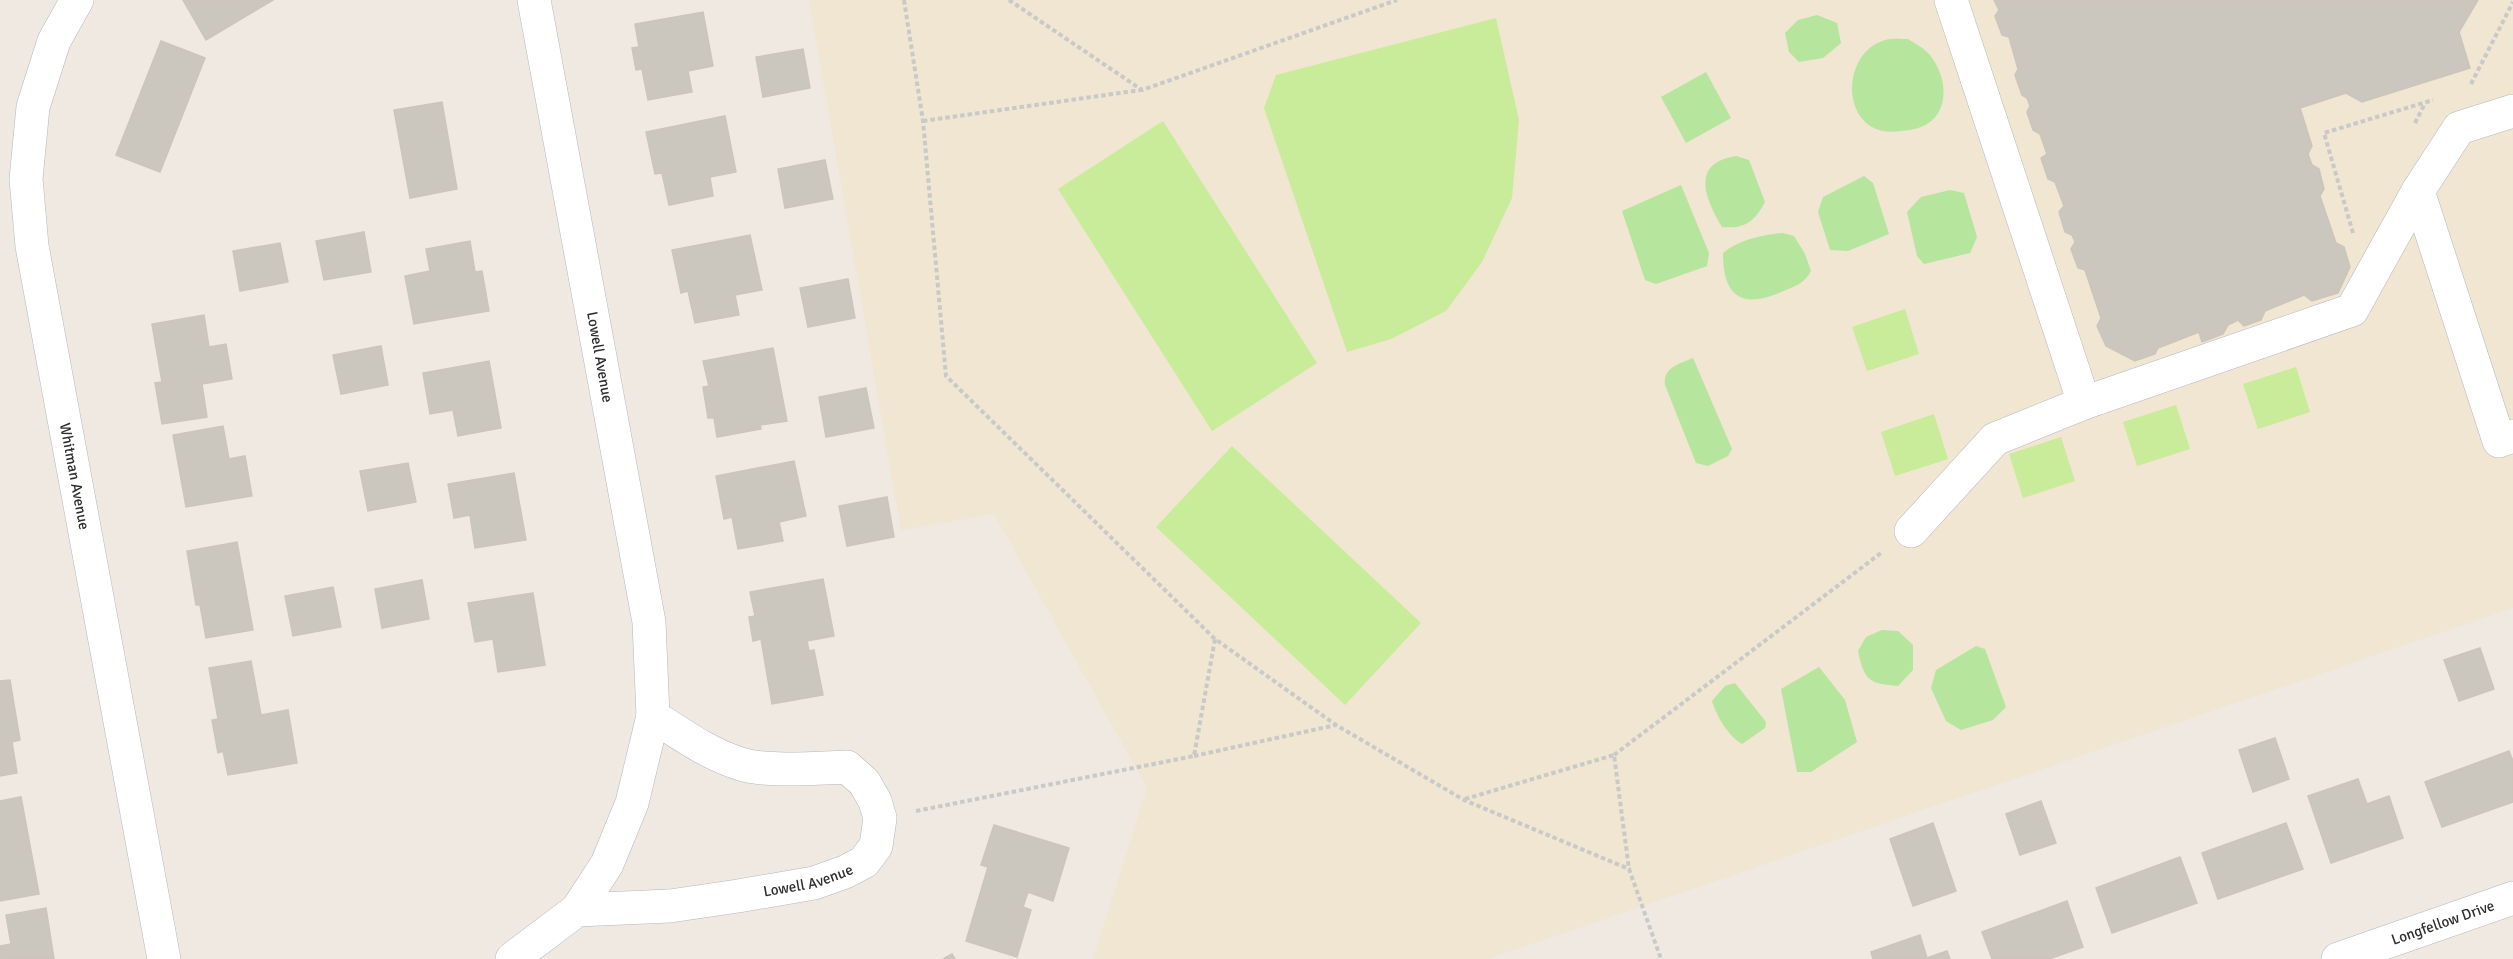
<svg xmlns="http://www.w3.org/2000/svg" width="2513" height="959" font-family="Signika,sans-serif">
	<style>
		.education { fill: #f0e6d1 }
		.green { fill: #b6e59e }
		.pitch { fill: #c9ec9a }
		.building { fill: #cbc7bf; stroke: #cbc5ba; stroke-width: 1.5 }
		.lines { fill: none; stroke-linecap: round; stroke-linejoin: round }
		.minor-casing { stroke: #b4b7c1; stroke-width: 34 }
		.path { stroke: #c9c9c9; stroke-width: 4; stroke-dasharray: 4.5 3; stroke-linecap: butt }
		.minor { stroke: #fff; stroke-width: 33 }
		.labels { text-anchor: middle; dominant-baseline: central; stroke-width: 4.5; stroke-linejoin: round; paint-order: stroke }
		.street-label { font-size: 15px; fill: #2e2e2e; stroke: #fff }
	</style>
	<rect width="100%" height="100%" fill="#efe9e1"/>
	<path class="education" d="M809,0H2513V608L1488,959H1093L1147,788L994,514L901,530Z"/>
	<g class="green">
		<path d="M1817,15L1837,23L1841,43L1823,58L1799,62L1789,52L1785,33L1798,20Z"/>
		<path d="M1908,39C1914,43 1922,47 1927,52C1946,71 1952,109 1927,124C1919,129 1910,130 1901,131C1841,141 1837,54 1885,40C1891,38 1901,39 1908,39Z"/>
		<path d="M1706,72L1731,118L1686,143L1661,97Z"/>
		<path d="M1736,156L1749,160L1765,202C1754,222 1745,229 1722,227C1705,199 1690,163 1736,156Z"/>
		<path d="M1864,176L1873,183L1889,234L1848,251L1830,250L1818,212L1823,197Z"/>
		<path d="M1681,185L1709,253L1707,266L1656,284L1645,280L1622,211Z"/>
		<path d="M1950,190L1964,193L1977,237L1970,253L1924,264L1917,256L1907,212L1921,197Z"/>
		<path d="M1783,233L1794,236L1805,254L1811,271C1804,284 1795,286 1781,292C1742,309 1723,297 1723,253C1738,240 1764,234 1783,233Z"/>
		<path d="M1693,358L1732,449L1728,456L1708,466L1696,463L1665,385C1663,367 1679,364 1693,358Z"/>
		<path d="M1882,630L1898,631L1913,645V670L1898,686C1869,684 1864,680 1858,651L1866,637Z"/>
		<path d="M1976,646L1985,649L2006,707L1993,720L1961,730L1946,721L1931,688L1936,670Z"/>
		<path d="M1819,667L1845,700L1857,742L1811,772H1797L1781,689Z"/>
		<path d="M1735,683L1766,722L1765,728L1742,744C1728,736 1716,715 1712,701L1725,686Z"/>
	</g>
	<g class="pitch">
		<path d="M1496,18L1519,120L1512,198L1482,262L1446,311L1391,339L1347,352L1264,108L1276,75Z"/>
		<path d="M1163,121L1317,363L1212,431L1058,189Z"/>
		<path d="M1905,309L1919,354L1867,371L1852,327Z"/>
		<path d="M2296,367L2310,412L2258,429L2243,384Z"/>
		<path d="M2176,405L2190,449L2137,466L2123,422Z"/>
		<path d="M1934,414L1948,459L1895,476L1881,432Z"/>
		<path d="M2061,437L2075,481L2023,498L2009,454Z"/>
		<path d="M1232,446L1421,623L1345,705L1156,527Z"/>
	</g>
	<g class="building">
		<path d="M183,0H273L206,40Z"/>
		<path d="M1994,0H2478L2459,32L2470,68L2362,102L2346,93L2300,108L2312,146L2308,154L2312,165L2319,169L2324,189L2320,196L2336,243L2344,247L2350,267L2338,293L2312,301L2304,295L2265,311L2261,320L2244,326L2238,320L2228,325L2223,334L2202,342L2199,332L2158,348L2155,354L2135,361L2106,346L2097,326L2101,318L2085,270L2078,268L2071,249L2075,242L2072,235L2065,232L2059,212L2064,206L2055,182L2048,179L2041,158L2047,154L2040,134L2033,130L2027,112L2030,106L2027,98L2022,95L2015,75L2018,69L2009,37L2002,35L1995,16L1999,10Z"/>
		<path d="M703,12L713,66L688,71L692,92L648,100L642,69L636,70L632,48L639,47L635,24Z"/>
		<path d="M161,41L205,58L160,172L116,155Z"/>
		<path d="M803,49L810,88L763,97L756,57Z"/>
		<path d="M442,102L457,189L410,198L394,110Z"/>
		<path d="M725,116L736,172L710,177L713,196L669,205L662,173L655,174L646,132Z"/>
		<path d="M825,160L833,199L785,208L778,169Z"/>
		<path d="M364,232L371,272L324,280L316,241Z"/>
		<path d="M750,235L762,290L735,295L739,315L695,323L688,291L681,293L672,250Z"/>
		<path d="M470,241L475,272L482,271L489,311L414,324L405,276L430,271L426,249Z"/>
		<path d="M280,243L288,282L240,291L233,251Z"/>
		<path d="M848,279L855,318L808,327L800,288Z"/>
		<path d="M204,315L209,347L226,344L232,379L202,384L207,417L162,424L155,383L162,382L152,324Z"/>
		<path d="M381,346L388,385L341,394L333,355Z"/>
		<path d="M773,348L787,421L760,425L761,429L717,437L714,418H708L703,387L709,386L703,361Z"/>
		<path d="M489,361L501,428L458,436L453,410L430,414L423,373Z"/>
		<path d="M866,388L874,428L826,437L819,397Z"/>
		<path d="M223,426L229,459L245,456L252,496L186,507L173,435Z"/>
		<path d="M794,461L806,516L779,522L783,541L738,549L732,517L724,519L716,476Z"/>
		<path d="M408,463L416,502L368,511L360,471Z"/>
		<path d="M514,473L526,540L475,548L470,515L454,518L448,484Z"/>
		<path d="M887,497L894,537L847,546L839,506Z"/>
		<path d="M237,542L253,630L206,638L200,605H196L187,551Z"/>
		<path d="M823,579L834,636L807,641L809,651L814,650L823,695L772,704L761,639L753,641L749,617L755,616L750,592Z"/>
		<path d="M422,580L429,619L382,628L375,589Z"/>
		<path d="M333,587L341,627L293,636L285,596Z"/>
		<path d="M533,593L545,665L498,672L493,639L475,642L468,603Z"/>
		<path d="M2480,648L2494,689L2459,701L2444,660Z"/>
		<path d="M251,661L261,715L288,710L297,763L228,775L223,751L218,753L212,720L218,719L209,668Z"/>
		<path d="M10,680L20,740L12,742L17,773L0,776V681Z"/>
		<path d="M2275,738L2289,779L2253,792L2239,750Z"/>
		<path d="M2509,751L2513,761V802L2442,827L2425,782Z"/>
		<path d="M2358,779L2367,804L2389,796L2403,838L2331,863L2308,796Z"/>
		<path d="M21,797L39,894L0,901V801Z"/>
		<path d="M2041,801L2056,843L2020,855L2006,814Z"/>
		<path d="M1933,823L1956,891L1913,906L1890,839Z"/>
		<path d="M2286,823L2303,869L2218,899L2202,853Z"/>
		<path d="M994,825L1069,848L1053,901L1028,892L1023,907L1031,910L1017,957L966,941L988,867L981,865Z"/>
		<path d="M2180,857L2197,903L2112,933L2096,888Z"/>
		<path d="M2067,901L2083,947L2049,959H1992L1982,932Z"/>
		<path d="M46,908L54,959H0V946L11,944L6,915Z"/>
		<path d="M1920,935L1927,958L1947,951L1950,959H1873L1871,952Z"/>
		<path d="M952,954L955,959H943Z"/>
	</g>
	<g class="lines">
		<g class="minor-casing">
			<g id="minor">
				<path id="s1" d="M77,0L54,41L33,107L26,179L32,246L164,959"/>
				<path d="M2513,111L2459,128L2418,191L2499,441L2513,436"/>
				<path d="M2084,403L2352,310L2418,191"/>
				<path d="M1911,531L1995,439L2084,403L1951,0"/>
				<path d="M577,910L607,864L632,803L653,716"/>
				<path id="s2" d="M512,959L577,910L670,906L738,896L814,883L845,872L864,862L876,846L880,818L875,801L864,782L847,767C819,768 771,772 744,765C710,755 682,735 653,716L649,622L534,0"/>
				<path id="s3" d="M2338,959L2513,898"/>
			</g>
		</g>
		<g class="path">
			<path d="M904,0L923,121L946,376L1215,639L1336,725L1464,800L1629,869L1661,959"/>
			<path d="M1009,0L1142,90L1397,0"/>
			<path d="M2471,84L2513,2"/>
			<path d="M923,121L1141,90"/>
			<path d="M2415,123L2425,103"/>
			<path d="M2353,233L2324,133L2433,100"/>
			<path d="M1614,755L1881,553"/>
			<path d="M1194,756L1336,725"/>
			<path d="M1465,799L1614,755L1629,869"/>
			<path d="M916,811L1194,756L1215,639"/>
		</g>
		<use href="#minor" class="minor"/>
	</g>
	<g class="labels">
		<g class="street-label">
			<text transform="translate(600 357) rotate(80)">Lowell Avenue</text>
			<text stroke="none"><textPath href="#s1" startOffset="490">Whitman Avenue</textPath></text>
			<text stroke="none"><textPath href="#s2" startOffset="315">Lowell Avenue</textPath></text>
			<text stroke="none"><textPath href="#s3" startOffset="111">Longfellow Drive</textPath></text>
		</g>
	</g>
</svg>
